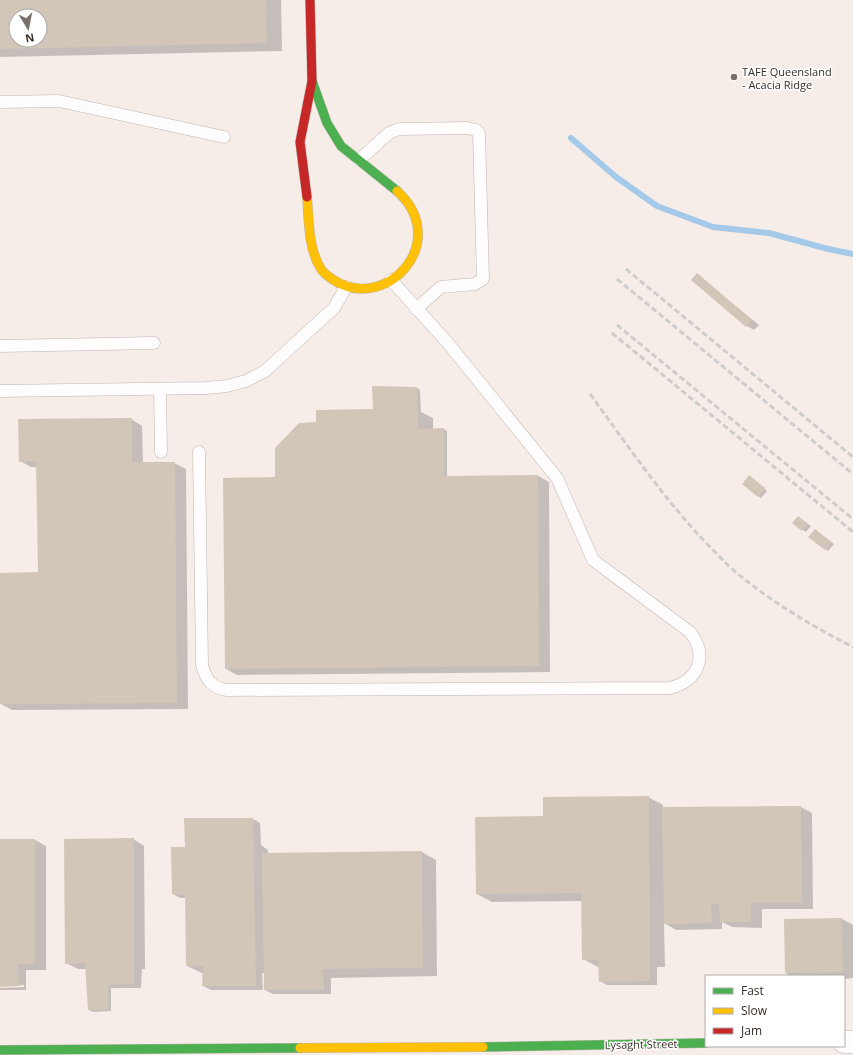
<svg xmlns="http://www.w3.org/2000/svg" width="853" height="1055" font-family="'Open Sans',sans-serif">
	<style>
		.shadow { fill: #0003; fill-rule: evenodd }
		.lines { fill: none; stroke-linecap: round; stroke-linejoin: round }
		.stream { stroke: #a4c9e9; stroke-width: 6 }
		.building { fill: #d2c6b8; fill-rule: evenodd }
		.lane-casing { stroke: #beb5af; stroke-width: 13 }
		.street-casing { stroke: #beb5af; stroke-width: 23 }
		.fast-casing { stroke: #beb5af; stroke-width: 10 }
		.slow-casing { stroke: #beb5af; stroke-width: 10 }
		.jam-casing { stroke: #beb5af; stroke-width: 10 }
		.lane { stroke: #fefcfc; stroke-width: 12 }
		.street { stroke: #fefcfc; stroke-width: 22 }
		.fast { stroke: #4caf50; stroke-width: 9 }
		.slow { stroke: #ffc107; stroke-width: 9 }
		.jam { stroke: #c62828; stroke-width: 9 }
		.rail { stroke: #cfcdcb; stroke-width: 3; stroke-dasharray: 6 3; stroke-linecap: butt }
		.poi-dot { fill: #7a706a; stroke: #fff; stroke-width: 1.5 }
		.labels { text-anchor: middle; dominant-baseline: central; stroke-width: 3; stroke-linejoin: round; paint-order: stroke }
		.poi-label { font-size: 11px; fill: #372d26; stroke: #fff; text-anchor: start }
		.street-label { font-size: 11px; fill: #372d26; stroke: #fff }
	</style>
	<rect width="100%" height="100%" fill="#f7ede8"/>
	<g class="shadow">
		<path d="M0,0H281L282,51L0,57ZM16,16H40V40H16Z"/>
		<path d="M697,275L759,325L754,330L747,326Z"/>
		<path d="M417,388L420,390L421,412L433,418V430L444,429L447,431V477L538,476L549,482L550,672L237,675L226,669L276,478L317,423L374,410Z"/>
		<path d="M131,419L142,426L143,463H174L186,469L188,709L12,710L1,704L0,574L39,573L38,467H31L20,461Z"/>
		<path d="M753,479L767,491L761,498L758,496Z"/>
		<path d="M801,519L811,526L806,532L793,523Z"/>
		<path d="M818,532L834,544L828,551L825,549Z"/>
		<path d="M648,797L663,805V808L801,807L812,813L813,909H762V928L732,927L722,922V929L676,930L664,923L665,967H657V985H607L600,981V968L583,959L582,901L492,902L477,894L544,817Z"/>
		<path d="M253,819L260,823L261,845L268,850V854L422,852L436,860L437,976L331,978V994H273L265,990V973H262L263,990H211L203,986L204,974L187,966L186,898H180L173,894L184,848Z"/>
		<path d="M133,839L144,846L145,969H142L141,988H111V1011L93,1012L89,1010L86,969H78L66,963Z"/>
		<path d="M0,840H35L46,846V970H26V990H0V988L24,987V985L0,986Z"/>
		<path d="M842,919L853,925V978L844,979V976H791L786,973Z"/>
	</g>
	<g class="lines">
		<path class="stream" d="M571,138L616,177L657,206L713,227L769,233L828,249L853,254"/>
	</g>
	<g class="building">
		<path d="M0,0H266L267,43L0,49ZM16,16H40V40H16Z"/>
		<path d="M697,273L752,320L746,327L691,280Z"/>
		<path d="M372,386L417,387L418,429L444,428V476L538,475L539,666L225,669L223,478L275,477V448L299,423L316,422V410L373,409Z"/>
		<path d="M132,418V462H175L177,703L0,704V573L38,572L36,461L19,462L18,419Z"/>
		<path d="M749,475L765,488L758,497L742,484Z"/>
		<path d="M798,516L808,524L802,531L792,523Z"/>
		<path d="M815,529L831,542L825,550L808,537Z"/>
		<path d="M649,796L650,981L599,982L598,960H582L581,893L476,894L475,817L543,816V797Z"/>
		<path d="M801,806L802,903H751V922H720L719,904H711L712,923L664,924L662,807Z"/>
		<path d="M184,818H253L256,986H202L203,966H186L185,895L172,894L171,847H185Z"/>
		<path d="M134,838V984L108,985V1010H88L85,963L65,964L64,839Z"/>
		<path d="M0,839H35V964H18L19,986L0,987Z"/>
		<path d="M422,851L423,968L323,969L324,990H264L262,853Z"/>
		<path d="M842,918L843,972L785,973L784,919Z"/>
	</g>
	<g class="lines">
		<g class="lane-casing">
			<g id="lane">
				<path d="M0,102L59,101L224,137"/>
				<path d="M359,160L389,133L399,129L467,128L476,130L479,133L483,279L475,284L441,287L416,309"/>
				<path d="M0,346L154,343"/>
				<path d="M160,389L161,452"/>
				<path d="M0,391L206,388L227,386L246,381L265,371L334,308L346,287"/>
				<path d="M199,452L202,665C206,680 212,688 227,690L670,688C698,681 709,656 690,632L593,560L557,478L447,342L391,280"/>
			</g>
		</g>
		<g class="street-casing">
			<path id="street" d="M844,1042H853"/>
		</g>
		<g class="fast-casing">
			<g id="fast">
				<path d="M312,81L327,123L341,146L397,191"/>
				<path d="M483,1047L706,1043"/>
				<path d="M0,1050L300,1048"/>
			</g>
		</g>
		<g class="slow-casing">
			<g id="slow">
				<path d="M307,197C309,220 308,249 321,269C324,274 328,276 332,279C385,315 453,242 397,191"/>
				<path d="M300,1048L483,1047"/>
			</g>
		</g>
		<g class="jam-casing">
			<path id="jam" d="M307,197L300,142L312,81L310,0"/>
		</g>
		<use href="#lane" class="lane"/>
		<use href="#street" class="street"/>
		<use href="#fast" class="fast"/>
		<use href="#slow" class="slow"/>
		<use href="#jam" class="jam"/>
		<g class="rail">
			<path d="M626,269L853,457"/>
			<path d="M617,279L853,474"/>
			<path d="M617,325L853,519"/>
			<path d="M612,333L853,532"/>
			<path d="M590,394C629,447 667,504 714,551C722,559 729,567 738,574C773,603 812,626 853,647"/>
		</g>
	</g>
	<circle class="poi-dot" cx="734" cy="77" r="4"/>
	<g class="labels">
		<g class="poi-label">
			<text x="742" y="71">TAFE Queensland<tspan x="742" dy="13">- Acacia Ridge</tspan></text>
		</g>
		<g class="street-label">
			<text transform="translate(641 1044) rotate(-1)">Lysaght Street</text>
		</g>
	</g>
	<rect x="705" y="975" width="140" height="72" fill="#ffffff" stroke="#afaba8"/>
	<rect x="713" y="988" width="20" height="6" fill="#4caf50" stroke="#afaba8"/>
	<text x="741" y="995" font-size="12" fill="#372d26">Fast</text>
	<rect x="713" y="1008" width="20" height="6" fill="#ffc107" stroke="#afaba8"/>
	<text x="741" y="1015" font-size="12" fill="#372d26">Slow</text>
	<rect x="713" y="1028" width="20" height="6" fill="#c62828" stroke="#afaba8"/>
	<text x="741" y="1035" font-size="12" fill="#372d26">Jam</text>
	<g transform="translate(28 28) rotate(170)"><circle r="19" fill="#ffffff" stroke="#afaba8"/>
	<path d="M0-3L7 15L0 10L-7 15Z" fill="#7a706a"/>
	<text y="-6" font-size="11" font-weight="bold" text-anchor="middle" fill="#372d26">N</text>
	</g>
</svg>
